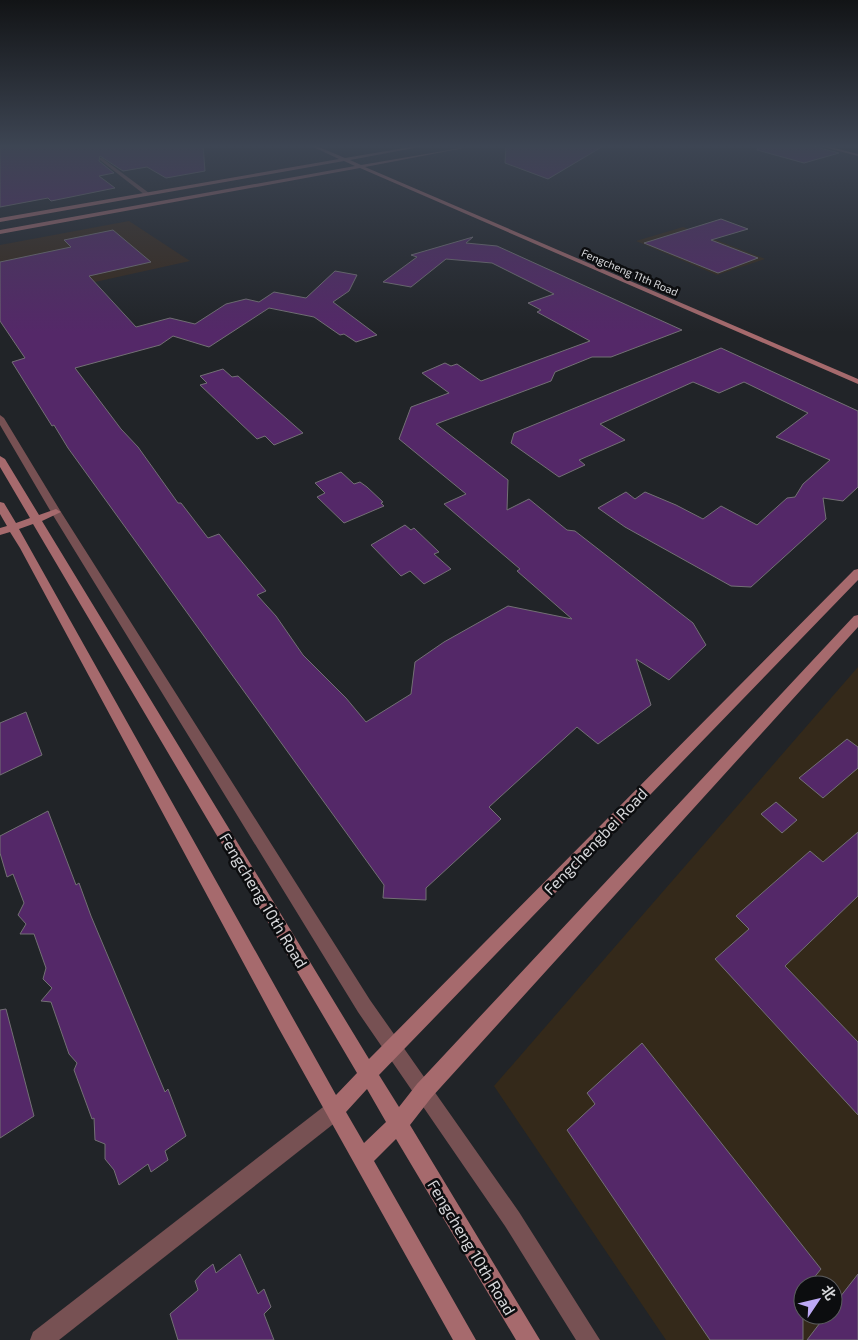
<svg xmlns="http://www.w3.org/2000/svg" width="858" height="1340" font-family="'Exo 2','Noto Sans SC',sans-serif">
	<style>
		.commercial { fill: #36281b }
		.education { fill: #34291a; fill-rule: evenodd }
		.building { fill: #542868; stroke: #737075 }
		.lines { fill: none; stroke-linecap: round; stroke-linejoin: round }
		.lane { fill: #775153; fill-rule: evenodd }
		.street { fill: #775153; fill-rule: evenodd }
		.secondary { fill: #a66a6d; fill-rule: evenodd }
		.labels { text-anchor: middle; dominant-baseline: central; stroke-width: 5; stroke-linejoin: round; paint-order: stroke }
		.far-street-label { font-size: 11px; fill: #d5d6d9; stroke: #0c0d0f }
		.near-street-label { font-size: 16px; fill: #d5d6d9; stroke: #0c0d0f }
	</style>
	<rect width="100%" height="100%" fill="#212428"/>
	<path class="commercial" d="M129,221L190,261L0,303V245Z"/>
	<g class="education">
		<path d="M683,227L765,259L717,275L636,241Z"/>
		<path d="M858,667V1340H666L494,1086ZM803,1285H833V1315H803Z"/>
	</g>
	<g class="building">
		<path d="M12,145H203L205,171L166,178L147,167L123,171L100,156L99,161L114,173L99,176L115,188L51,201L48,198L0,207V147Z"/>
		<path d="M506,145H605L548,179L505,163Z"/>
		<path d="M758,145H814L816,147L839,153L804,163L757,150Z"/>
		<path d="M721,219L748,229L711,240L758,258L718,273L644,243Z"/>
		<path d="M113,230L151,262L89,276L136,327L170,318L195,324L226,304L246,299L259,302L274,292L306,298L335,271L357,275L349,291L333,302L377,335L356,342L344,334L340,335L314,317L269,308L209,347L173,336L160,345L75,368L121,429L138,447L178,503H181L208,538L219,534L266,591L257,595L276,616L303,655L346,698L366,722L411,694L415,662L444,642L508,606L572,619L517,571L520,569L444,504L466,494L399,439L411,407L449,393L422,373L445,363L451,366L457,364L481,381L590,341L537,312L541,310L528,303L554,294L492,263L446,259L411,287L383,282L417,257L411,255L473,237L466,243L497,246L682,330L611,357H592L555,372L551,381L436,424L508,480L507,510L529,499L567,530L575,531L693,623L706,645L669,680L636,659L651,705L598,744L577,727L489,807L501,819L426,888V900L383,898L384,885L68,448L54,425L52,426L12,362L25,358L0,321V262L71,247L64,240Z"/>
		<path d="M721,348L858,411V487L843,501L823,498L826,519L751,587L731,586L625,527L598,508L626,492L635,499L645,492L676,505L703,519L721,506L757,525L787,498L795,497L803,484L830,460L776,437L808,413L744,382L719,393L693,382L600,424L625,440L579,460L585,465L559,477L511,443L514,433Z"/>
		<path d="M223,369L232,377L238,376L303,433L274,445L265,436L257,439L200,385L207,383L200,376Z"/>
		<path d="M341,472L354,484L360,482L367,487L383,502L381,503L384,506L344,523L317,497L325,493L315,483Z"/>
		<path d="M405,525L411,530L414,528L439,552L434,554L451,569L424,584L410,571L401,576L371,545Z"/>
		<path d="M26,712L42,755L0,775V723Z"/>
		<path d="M847,739L858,747V768L823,798L799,778Z"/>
		<path d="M776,802L797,820L782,833L761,814Z"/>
		<path d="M48,811L76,885L79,883L91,916L165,1092L168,1089L186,1136L165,1151L168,1160L151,1172L148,1164L119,1185L114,1170L105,1159V1144L95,1140L94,1118L92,1119L74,1070L77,1063L69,1054L51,1002L41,1001L52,988L43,979L46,968L34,934H20L26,924L18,915L24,903L13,874L7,877L0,853V836Z"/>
		<path d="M858,832V896L785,966L858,1042V1115L715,959L749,929L736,916L810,851L823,862Z"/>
		<path d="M6,1009L34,1116L0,1138V1010Z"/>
		<path d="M642,1043L821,1269L808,1285H803V1340H710L567,1130L595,1104L587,1093Z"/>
		<path d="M240,1254L258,1294L264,1289L271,1307L264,1314L274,1340H178L170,1314L198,1290L195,1281L203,1272L213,1264L216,1273Z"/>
		<path d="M858,1274V1340H807L826,1315H833V1306Z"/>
	</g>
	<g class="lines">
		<path class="lane" d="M100,158H102L149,193V195H145L100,160Z"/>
		<g class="street">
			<path d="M0,415L4,418L61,512L370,1000L519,1212L600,1340H576L505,1226L358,1012L51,512L0,425Z"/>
			<path d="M334,1101L341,1104L344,1111L341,1118L59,1340H30L33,1332L327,1104Z"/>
		</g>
		<g class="secondary">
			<path d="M309,145H314L345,158L422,145H430L350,160L361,165L479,145L365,167L858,379V384L360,168L0,234V230L355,166L344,161L0,222V218L339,159Z"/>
			<path d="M816,145H822L858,154V156Z"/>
			<path d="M0,456L5,459L39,515L56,509L61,512L42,521L369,1059L854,570L858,569V580L379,1075L399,1107L417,1084L854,616L858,615V627L431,1098L410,1125L540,1340H516L396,1139L374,1161L476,1340H453L278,1027L20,548L10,532L0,535V528L7,526L0,514V502L4,503L16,523L30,518L0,467ZM33,524L357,1073L336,1095L19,529ZM367,1089L386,1122L364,1143L346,1112Z"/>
		</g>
	</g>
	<linearGradient id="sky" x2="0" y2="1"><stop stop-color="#121416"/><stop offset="0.44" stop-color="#3d4553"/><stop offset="1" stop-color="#3d4553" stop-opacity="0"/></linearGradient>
	<rect width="858" height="332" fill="url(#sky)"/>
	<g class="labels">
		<g class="far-street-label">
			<text transform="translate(630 272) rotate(23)">Fengcheng 11th Road</text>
		</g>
		<g class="near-street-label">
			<text transform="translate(595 841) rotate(-46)">Fengchengbei Road</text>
			<text transform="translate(264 900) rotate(59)">Fengcheng 10th Road</text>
			<text transform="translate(472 1247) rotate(59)">Fengcheng 10th Road</text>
		</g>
	</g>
	<g transform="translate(818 1300) rotate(55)"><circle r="24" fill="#0c0d0f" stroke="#5c5d60"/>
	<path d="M0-4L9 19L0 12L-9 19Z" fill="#bda9f5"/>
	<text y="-8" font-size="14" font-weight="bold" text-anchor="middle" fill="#d5d6d9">北</text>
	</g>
</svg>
